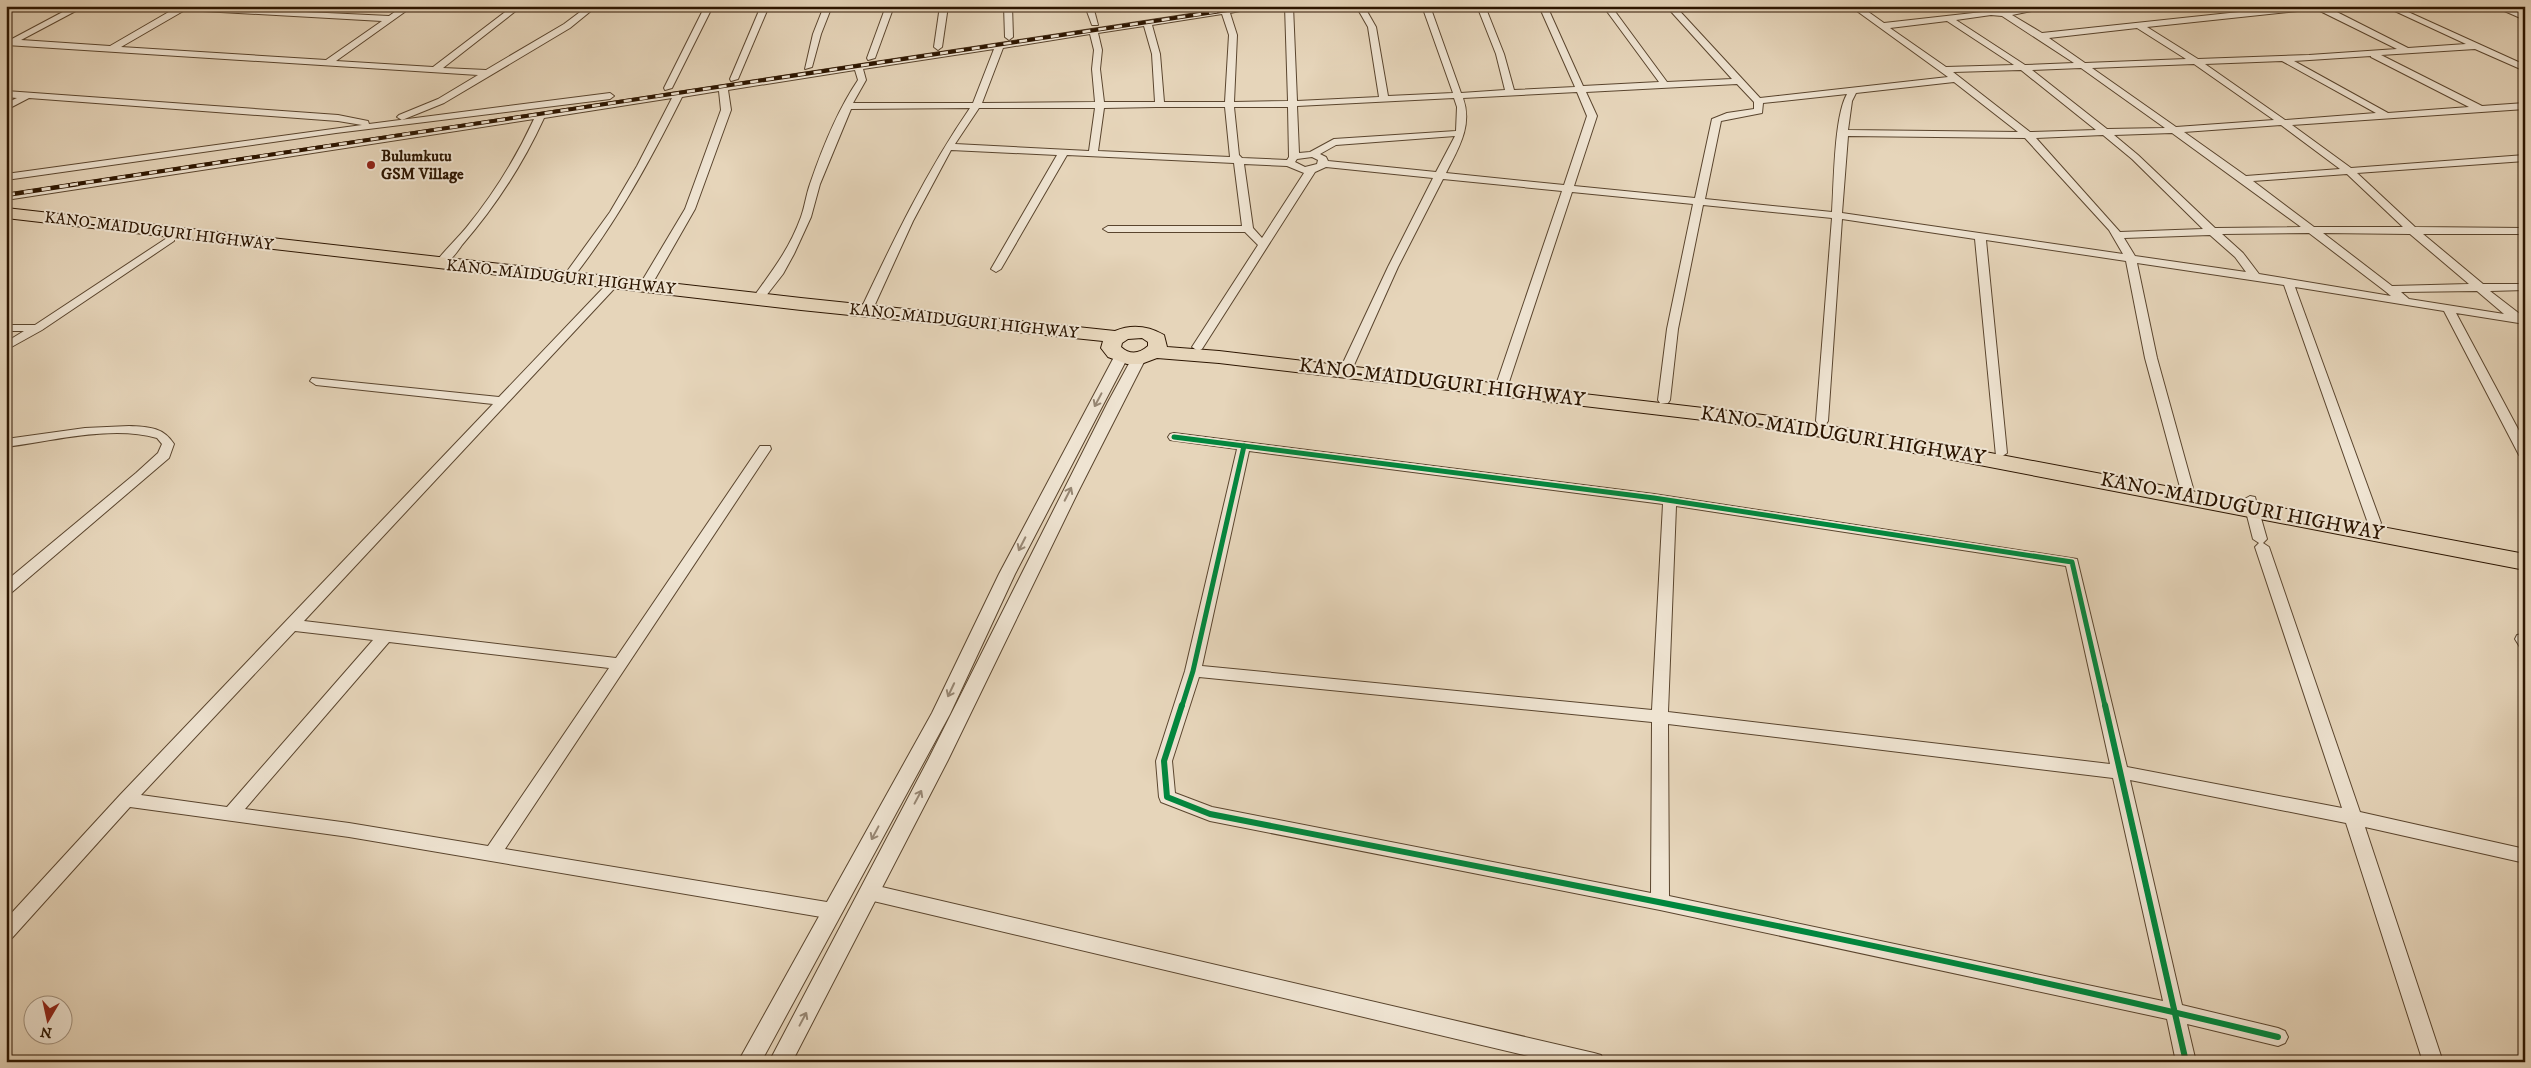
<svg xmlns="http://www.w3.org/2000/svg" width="2531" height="1068" font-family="'IM FELL DW Pica',serif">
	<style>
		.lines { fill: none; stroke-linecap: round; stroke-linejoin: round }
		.minor-casing { stroke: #5a452e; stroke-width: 2 }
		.tertiary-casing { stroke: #5a452e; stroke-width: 2 }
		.trunk-casing { stroke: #2c1500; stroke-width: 2 }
		.minor { fill: #efe4d2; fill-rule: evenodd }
		.tertiary { fill: #efe4d2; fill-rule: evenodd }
		.trunk { fill: #e6d5ba; fill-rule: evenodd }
		.rail-far1-casing { stroke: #2c1500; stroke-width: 4 }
		.rail-casing { stroke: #2c1500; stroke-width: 4.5 }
		.rail-far1 { stroke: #efe4d2; stroke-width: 2.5; stroke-dasharray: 8; stroke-linecap: butt }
		.rail { stroke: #efe4d2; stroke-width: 3; stroke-dasharray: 9; stroke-linecap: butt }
		.cycleway-far1-casing { stroke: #efe4d2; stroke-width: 8 }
		.cycleway-casing { stroke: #efe4d2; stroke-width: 9 }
		.cycleway-far1 { stroke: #00873e; stroke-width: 5 }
		.cycleway { stroke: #00873e; stroke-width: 6 }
		.oneway { stroke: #978774 }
		.poi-dot { fill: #8f2418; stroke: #efe4d2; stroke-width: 2 }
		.labels { text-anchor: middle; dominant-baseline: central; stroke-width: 4; stroke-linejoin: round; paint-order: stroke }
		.far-poi-label { font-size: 16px; font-weight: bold; fill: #2c1500; stroke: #efe4d2; text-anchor: start }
		.far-street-label { font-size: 16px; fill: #2c1500; stroke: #efe4d2 }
		.street-label { font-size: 20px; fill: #2c1500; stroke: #efe4d2 }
	</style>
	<rect width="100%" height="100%" fill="#e6d5ba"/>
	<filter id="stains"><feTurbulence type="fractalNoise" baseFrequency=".004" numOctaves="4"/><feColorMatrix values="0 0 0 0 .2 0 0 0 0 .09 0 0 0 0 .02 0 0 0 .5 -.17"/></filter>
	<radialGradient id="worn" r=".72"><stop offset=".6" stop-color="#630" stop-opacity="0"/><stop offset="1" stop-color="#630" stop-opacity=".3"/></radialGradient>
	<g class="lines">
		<g class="minor-casing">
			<g id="minor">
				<path d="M74,6H85L21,40L110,46L179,6L389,16L403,6H413L336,61L433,67L513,6H522L443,68L486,70L564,24L588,6H597L570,28L444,103L402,120L397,117L399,115L438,99L478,75L6,45V39L10,40ZM185,10L382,21L326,60L121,47Z"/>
				<path d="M705,6H713L672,88L665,90L664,88Z"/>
				<path d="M761,6H769L738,79L731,81L730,79Z"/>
				<path d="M824,6H832L821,34L812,67L805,69L813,34Z"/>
				<path d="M886,6H894L875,58L868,60L867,58Z"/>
				<path d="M940,6H948L942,47L938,50L934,47Z"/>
				<path d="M1004,6H1012L1013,37L1009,40L1005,37Z"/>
				<path d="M1085,6H1093L1098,25H1092Z"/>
				<path d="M1243,6H1264L1230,13L1237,35L1234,102L1288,101L1285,6H1293L1297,101L1379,97L1368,27L1356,6H1364L1376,27L1388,96L1453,93L1422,6H1430L1461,93L1505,90L1496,54L1477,6H1485L1504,54L1514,90L1575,87L1539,6H1547L1583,86L1659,82L1603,6H1611L1667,82L1732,79L1666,6H1675L1760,98L1948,77L1850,6H1860L1884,23L1991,11C2012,12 2033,6 2055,6L2012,15L2042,33L2296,6H2325L2408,48L2466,44L2384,6H2395L2525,65V71L2475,49L2381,55L2482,106L2525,103V109L2292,125L2351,168L2525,155V161L2357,173L2415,227L2525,228V234H2423L2483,284H2525V290L2490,291L2525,318V324L2456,313L2525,442V459L2519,455L2444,311L2295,287L2381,523L2379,526H2369L2284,285L2137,263L2157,358L2193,488L2186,492L2181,491L2145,358L2126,261L1986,240L2007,453L2001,457L1996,456L1975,239L1842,219L1828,421L1826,424H1818L1816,421L1832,218L1703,205L1678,329L1670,400L1668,403H1660L1658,400L1667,329L1693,204L1572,192L1509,382L1507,385H1499L1497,382L1562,191L1443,179L1398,267L1354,365L1348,369L1342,365L1388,267L1433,178L1326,167L1315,172L1202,349L1198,351L1192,347L1258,245L1245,232H1108L1103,229L1108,226H1242L1234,163L1067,155L1001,269L996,272L991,269L1057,155L951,150L913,221L872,311L866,314L862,313L860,311C893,241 926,172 970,108L851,109L820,184L811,217L794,254L783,274L762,301H754L752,299C772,271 789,250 801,217C805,206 806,195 810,184C822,149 837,111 858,80L855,70L728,90L731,110L695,209L651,286L645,289L639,286L685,209L721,110L719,91L682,97C650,161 616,223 572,279L568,280L563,277L610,212L637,166L672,98L544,118C523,164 495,207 462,245C457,252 449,264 440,266L435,263C444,251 456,240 466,228C493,195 516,158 534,119L6,200V194ZM2316,9L2397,49L2309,55L2198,59L2147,27ZM1222,14L1229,35L1225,102H1164L1160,54L1152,25ZM1991,15L2002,16L2074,63L2025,65L1956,20ZM1947,21L2014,65L1946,67L1890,28ZM1144,26L1152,54L1155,102H1104L1100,69L1102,50L1098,33ZM2137,28L2186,59L2085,63L2049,38ZM1090,34L1094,50L1092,69L1095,102L982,103L1003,48ZM994,49L973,103H853L866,80L863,69ZM2371,56V57L2469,107L2388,113L2294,61ZM2282,61L2376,113L2285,120L2205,64ZM2194,64L2274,120L2176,127L2092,68ZM2081,68L2165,128L2107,129L2032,70ZM2021,70L2096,130L2030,132L1953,72ZM1954,82L2018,132L1848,130L1852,101L1856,93ZM1737,84L1754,102V109L1727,113L1712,119L1695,198L1574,186L1597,116L1586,92ZM1577,92L1587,116L1564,185L1446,173C1458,149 1473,126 1463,98ZM1847,94C1834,116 1834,184 1832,212L1705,199L1721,121L1762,113L1763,103ZM1454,98L1457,107L1456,131L1334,139L1310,152L1299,153L1297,106ZM1156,107H1225L1230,157L1098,151L1104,108ZM1234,107H1288L1289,157L1287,160L1242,158L1239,155ZM979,108H1095L1089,151L955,144ZM2281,125L2340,169L2246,176L2184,132ZM2172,133L2301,227L2215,228L2138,155L2114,135ZM2103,135L2132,159L2203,229L2120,232L2036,138ZM1455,136L1436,172L1328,161L1326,157L1320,154L1336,145ZM1848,136L2025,138L2109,230L2123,254L1842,213ZM1312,157L1318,160L1317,164L1305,167L1295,162L1297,159ZM1244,164L1287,166L1304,173L1262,238L1253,228ZM2347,174L2403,227H2314L2253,181ZM2309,233L2385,291L2391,296L2259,274L2243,253L2222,234ZM2323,233L2410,234L2469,284L2392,286ZM2210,235L2235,257L2246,272L2135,256L2124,238ZM2477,291L2504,314L2409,299L2401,292Z"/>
				<path d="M2493,6H2504L2525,15V20Z"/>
				<path d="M6,91L338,115L368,121L369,124L610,93L614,96L610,99L336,133L6,180V174L362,125L338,121L29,98L6,110V103L17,98L6,97Z"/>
				<path d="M170,236L174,237V241L42,330L6,350V342L24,331H6V325H35Z"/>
				<path d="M609,285L615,288L613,290L304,621L616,658L760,446H770L771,449L505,849L833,903L839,906L842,911L839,916L833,919L349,837L130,807L12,938L6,940V919L120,795L493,404L316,385L310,381L312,378L499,397L605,286ZM295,631L373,640L227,807L141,795ZM389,642L609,668L488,846L349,823L245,809Z"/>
				<path d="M129,426C149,427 163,427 174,444L169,458L11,593L6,594V581L136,473L158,453L162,444L157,438C112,425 52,441 6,447V439L85,428Z"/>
				<path d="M1174,433L1654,494L2077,559L2127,767L2342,808L2255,547L2259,543L2253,539L2243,500L2250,496L2255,497L2267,539L2263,543L2269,547L2360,812L2525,849V863L2365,827L2443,1062H2423L2346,823L2130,780L2182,1005L2278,1028L2285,1031L2288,1037L2285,1043L2278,1046L2187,1024L2196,1062H2176L2167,1019L1660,910L1210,821L1161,802L1159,797L1156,761L1185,671L1237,449L1170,440L1168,437L1170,434ZM1249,451L1663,504L1652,710L1202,666ZM1676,506L2066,566L2110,764L1668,712ZM1199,677L1652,722L1651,893L1212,807L1175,793L1172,761ZM1668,724L2113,778L2163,1001L1669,896Z"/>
				<path d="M2522,634H2525V648L2520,647L2515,639L2517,635Z"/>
				<path d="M869,884L1594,1053L1601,1055L1604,1062H1554L869,900L863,897L860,892L863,887Z"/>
			</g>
		</g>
		<g class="tertiary-casing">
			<g id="tertiary">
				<path d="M1121,353L1128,357L1015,574L950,714L761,1062H738L932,713L999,574L1114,357Z"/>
				<path d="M1139,354L1146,358L1078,492L948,760L792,1062H769L928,760L1108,402L1132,358Z"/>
			</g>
		</g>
		<g class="trunk-casing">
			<path id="trunk" d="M6,208L801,298L1115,331C1132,324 1148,326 1164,335L1167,347L1219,351L1763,415L1943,444L2525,554V570L1943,458L1763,427L1219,363L1157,358L1141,364H1127L1108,357L1101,348L1103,341L801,310L6,218ZM1142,338L1148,342V346C1139,354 1130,355 1121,347L1122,343L1128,339Z"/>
		</g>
		<use href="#minor" class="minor"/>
		<use href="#tertiary" class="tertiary"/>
		<use href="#trunk" class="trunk"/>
		<g class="rail-far1-casing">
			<path id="rail-far1" d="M70,185L1254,6"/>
		</g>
		<g class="rail-casing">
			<path id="rail" d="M6,195L78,184"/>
		</g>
		<use href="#rail-far1" class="rail-far1"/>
		<use href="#rail" class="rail"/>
		<g class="cycleway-far1-casing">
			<g id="cycleway-far1">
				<path d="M1174,437L1654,498L2072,562L2105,706"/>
				<path d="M1182,706L1193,671L1244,446"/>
			</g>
		</g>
		<g class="cycleway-casing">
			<g id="cycleway">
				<path d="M1182,705L1164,761L1167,797L1210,814C1567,884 1925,951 2278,1037"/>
				<path d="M2105,705L2186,1062"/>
			</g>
		</g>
		<use href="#cycleway-far1" class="cycleway-far1"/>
		<use href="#cycleway" class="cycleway"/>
	</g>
	<defs><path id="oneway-shaft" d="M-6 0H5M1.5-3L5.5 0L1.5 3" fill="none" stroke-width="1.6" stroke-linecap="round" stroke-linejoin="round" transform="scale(1.25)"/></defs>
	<g class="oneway">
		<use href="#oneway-shaft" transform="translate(1098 400) rotate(118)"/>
		<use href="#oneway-shaft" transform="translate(1068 494) rotate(-63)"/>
		<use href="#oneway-shaft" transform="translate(1022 544) rotate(117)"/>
		<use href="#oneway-shaft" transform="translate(951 690) rotate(115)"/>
		<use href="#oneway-shaft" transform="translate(918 797) rotate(-62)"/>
		<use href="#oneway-shaft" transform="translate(875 833) rotate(118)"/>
		<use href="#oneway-shaft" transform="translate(803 1019) rotate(-62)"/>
	</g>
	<circle class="poi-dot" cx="371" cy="165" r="5"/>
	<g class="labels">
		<g class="far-poi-label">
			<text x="381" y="156">Bulumkutu<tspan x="381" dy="18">GSM Village</tspan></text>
		</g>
		<g class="far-street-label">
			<text transform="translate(159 231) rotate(7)">KANO-MAIDUGURI HIGHWAY</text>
			<text transform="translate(561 277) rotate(6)">KANO-MAIDUGURI HIGHWAY</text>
			<text transform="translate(964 321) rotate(6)">KANO-MAIDUGURI HIGHWAY</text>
		</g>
		<g class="street-label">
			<text transform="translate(1442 383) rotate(7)">KANO-MAIDUGURI HIGHWAY</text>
			<text transform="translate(1843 436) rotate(9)">KANO-MAIDUGURI HIGHWAY</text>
			<text transform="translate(2242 507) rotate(11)">KANO-MAIDUGURI HIGHWAY</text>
		</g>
	</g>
	<rect width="2531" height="1068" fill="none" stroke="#e6d5ba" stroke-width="25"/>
	<rect x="8" y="8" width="2516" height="1053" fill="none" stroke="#2c1500" stroke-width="2.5"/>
	<rect x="12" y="12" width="2506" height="1043" fill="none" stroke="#2c1500"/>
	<g transform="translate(48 1020) rotate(189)"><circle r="24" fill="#efe4d2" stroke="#a1917e"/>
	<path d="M0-4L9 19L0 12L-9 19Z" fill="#8f2418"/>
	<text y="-8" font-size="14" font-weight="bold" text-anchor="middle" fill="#2c1500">N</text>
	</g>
	<rect width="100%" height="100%" filter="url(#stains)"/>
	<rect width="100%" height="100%" fill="url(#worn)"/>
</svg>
